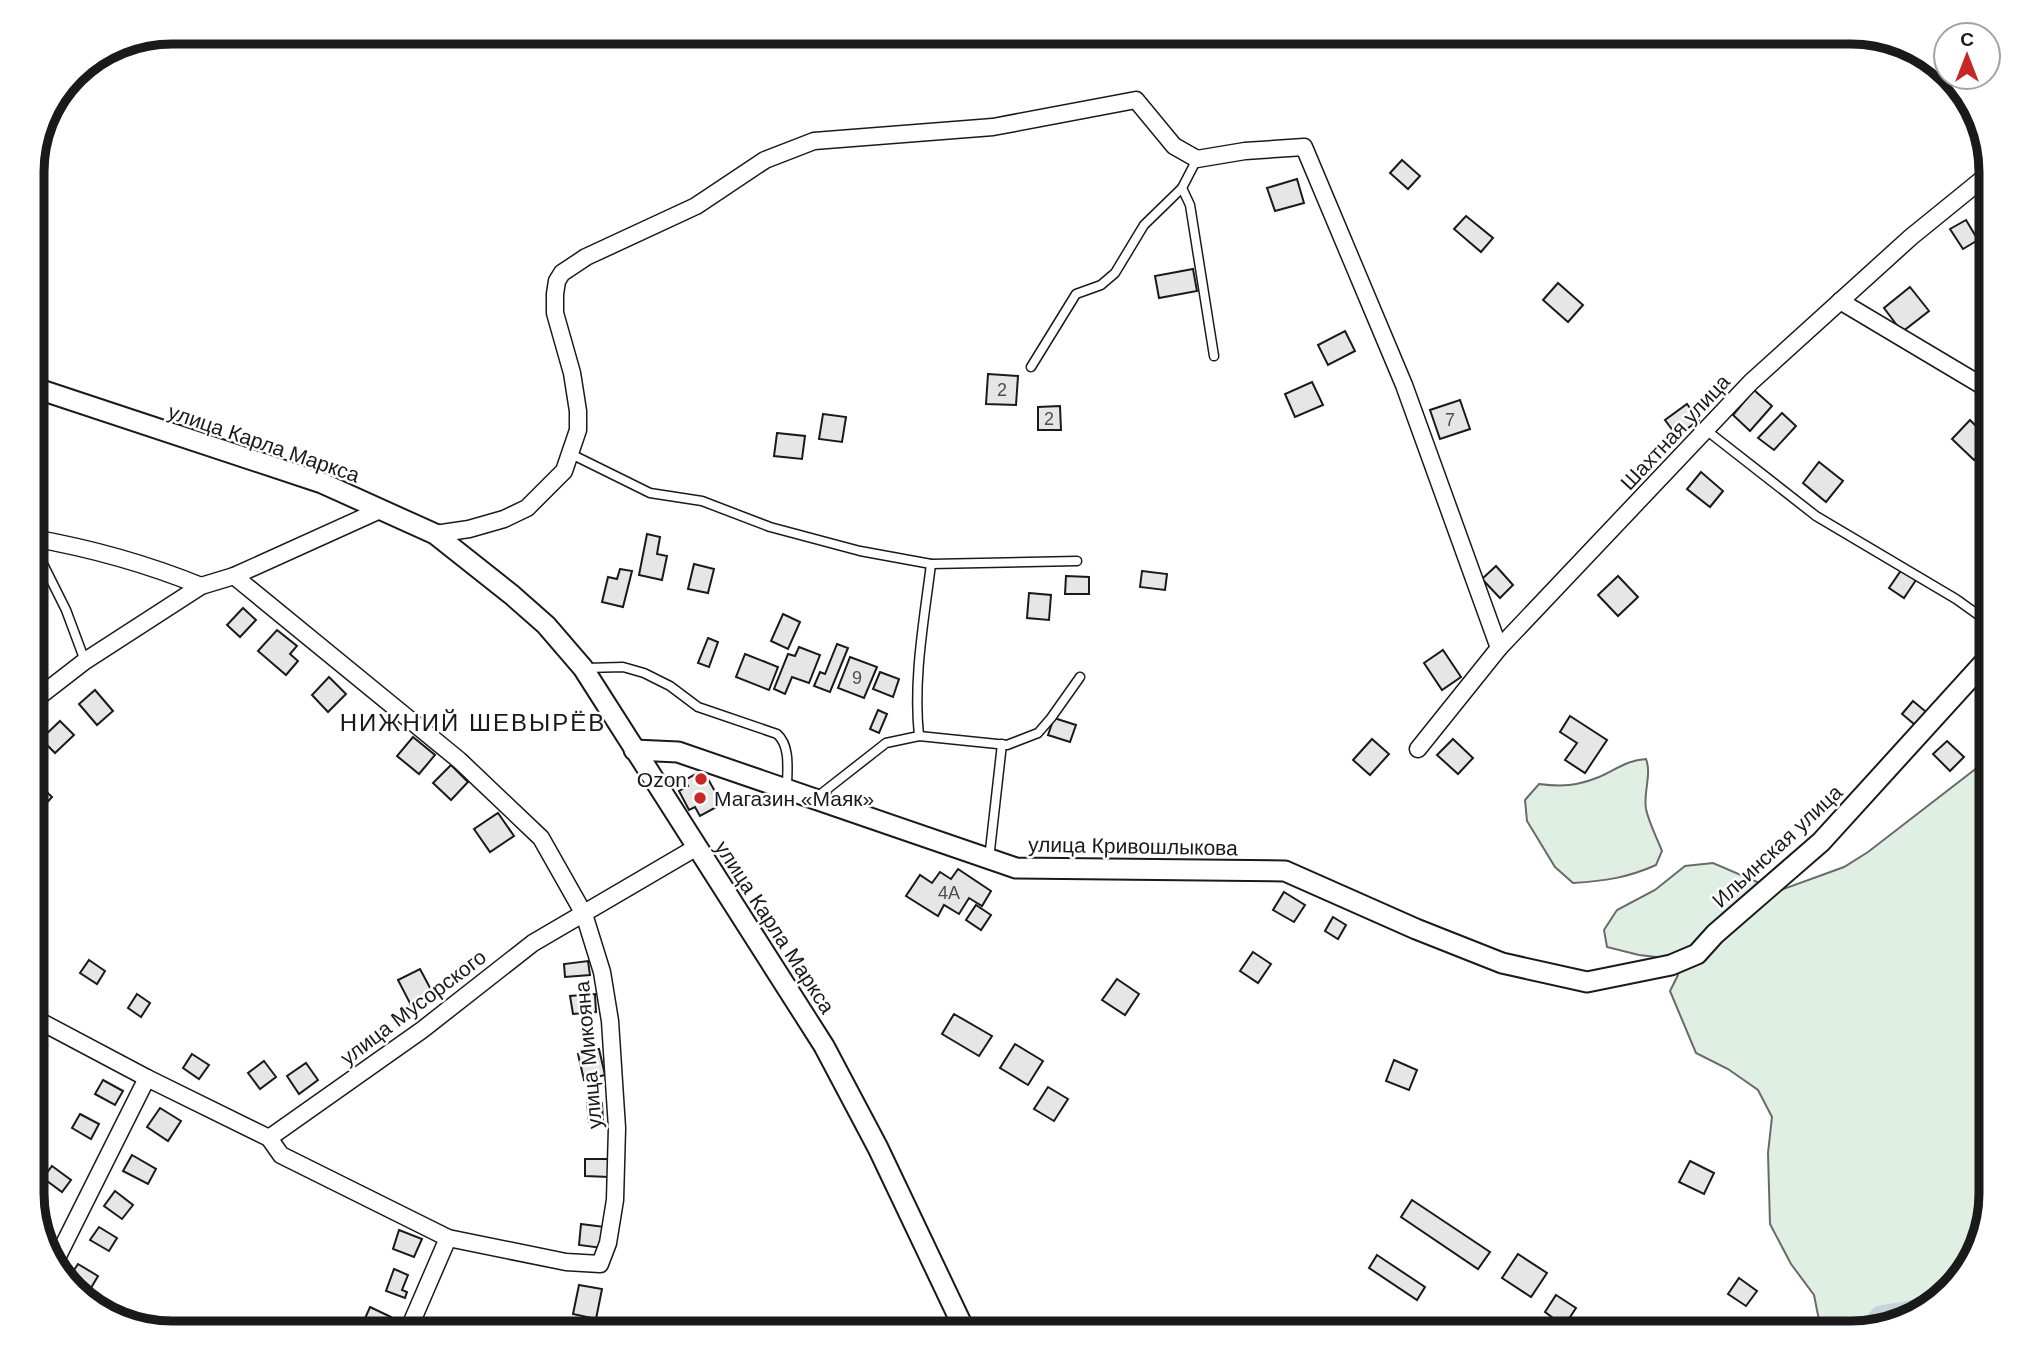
<svg xmlns="http://www.w3.org/2000/svg" width="2023" height="1365" font-family="Arial,sans-serif">
	<style>
		.green { fill: #e0efe3; stroke: #6a6a6a; stroke-width: 2 }
		.lines { fill: none; stroke-linecap: round; stroke-linejoin: round }
		.river { stroke: #c6d2dc; stroke-width: 30 }
		.building { fill: #e6e6e6; stroke: #1a1a1a; stroke-width: 2 }
		.service-casing { stroke: #1a1a1a; stroke-width: 11 }
		.minor-casing { stroke: #1a1a1a; stroke-width: 19 }
		.tertiary-casing { stroke: #1a1a1a; stroke-width: 23 }
		.service { stroke: #fff; stroke-width: 8 }
		.minor { stroke: #fff; stroke-width: 16 }
		.tertiary { stroke: #fff; stroke-width: 19 }
		.poi-dot { fill: #c62828; stroke: #fff; stroke-width: 2.5 }
		.labels { text-anchor: middle; dominant-baseline: central; stroke-width: 5; stroke-linejoin: round; paint-order: stroke }
		.number-label { font-size: 18px; fill: #4d4d4d }
		.street-label { font-size: 21px; fill: #1a1a1a; stroke: #fff }
		.poi-label { font-size: 21px; fill: #1a1a1a; stroke: #fff; text-anchor: end }
		.quarter-label { font-size: 24px; letter-spacing: 2px; fill: #1a1a1a; stroke: #fff }
		.rim { fill: none; stroke: #1a1a1a; stroke-width: 9 }
	</style>
	<rect width="100%" height="100%" fill="#fff"/>
	<g class="green">
		<path d="M1991,757V1194L1968,1272L1914,1319L1852,1333H1815L1820,1325L1814,1295L1791,1264L1770,1224L1768,1153L1772,1117L1758,1090L1728,1069L1696,1053L1670,991L1678,975L1665,958L1639,955L1607,947L1604,930L1617,910L1655,890L1685,866L1713,863L1778,891L1844,867L1868,852Z"/>
		<path d="M1646,759C1652,775 1643,792 1646,809C1649,823 1657,838 1662,851L1656,865C1627,878 1604,881 1573,883L1555,867L1527,821L1525,800L1539,784C1561,787 1577,786 1599,777C1615,770 1627,760 1646,759Z"/>
	</g>
	<g class="lines">
		<path class="river" d="M1878,1327L1883,1320L1920,1314"/>
	</g>
	<g class="building">
		<path d="M1402,160L1420,176L1408,189L1390,173Z"/>
		<path d="M1297,179L1304,203L1275,211L1267,188Z"/>
		<path d="M1466,216L1493,238L1481,252L1454,229Z"/>
		<path d="M1966,220L1978,240L1963,249L1950,229Z"/>
		<path d="M1193,269L1197,291L1159,298L1155,276Z"/>
		<path d="M1558,283L1583,305L1568,322L1543,300Z"/>
		<path d="M1910,287L1929,311L1902,332L1884,308Z"/>
		<path d="M1345,331L1355,351L1328,365L1318,345Z"/>
		<path d="M988,374L1018,376L1016,405L986,404Z"/>
		<path d="M1312,382L1323,405L1295,417L1285,394Z"/>
		<path d="M1754,390L1772,406L1750,431L1733,415Z"/>
		<path d="M1460,400L1470,429L1440,439L1430,410Z"/>
		<path d="M1687,404L1699,420L1677,436L1665,420Z"/>
		<path d="M1060,406L1061,430H1038V407Z"/>
		<path d="M1782,413L1796,426L1774,450L1758,438Z"/>
		<path d="M823,414L846,417L842,442L819,439Z"/>
		<path d="M1970,420L1991,441L1974,460L1952,439Z"/>
		<path d="M777,433L805,436L802,459L774,456Z"/>
		<path d="M1819,462L1843,481L1826,502L1803,483Z"/>
		<path d="M1701,472L1723,491L1710,507L1687,489Z"/>
		<path d="M647,534L660,537L657,554L667,556L662,580L639,575Z"/>
		<path d="M694,564L714,569L708,593L688,589Z"/>
		<path d="M1496,566L1513,585L1500,598L1482,579Z"/>
		<path d="M620,569L632,571L623,607L602,602L608,577L617,579Z"/>
		<path d="M1902,569L1916,580L1904,598L1889,588Z"/>
		<path d="M1142,571L1167,574L1165,590L1140,587Z"/>
		<path d="M1989,572L1991,573V594L1980,587Z"/>
		<path d="M1066,576L1089,577V594H1065Z"/>
		<path d="M1618,576L1638,597L1618,616L1598,595Z"/>
		<path d="M1029,593L1051,595L1049,620L1027,618Z"/>
		<path d="M243,608L256,620L240,637L227,625Z"/>
		<path d="M783,614L800,622L788,649L771,641Z"/>
		<path d="M277,630L297,646L290,654L298,661L286,675L258,651Z"/>
		<path d="M708,638L718,642L709,667L698,663Z"/>
		<path d="M837,644L848,648L830,692L814,686L820,672L825,674Z"/>
		<path d="M799,647L820,655L809,683L792,677L785,694L774,689L788,654L795,656Z"/>
		<path d="M1443,650L1461,677L1442,690L1424,663Z"/>
		<path d="M745,654L778,667L769,690L736,677Z"/>
		<path d="M850,657L877,667L864,698L838,688Z"/>
		<path d="M880,672L899,679L893,697L873,689Z"/>
		<path d="M329,677L346,694L328,712L312,695Z"/>
		<path d="M95,690L113,711L97,725L79,704Z"/>
		<path d="M1913,701L1931,716L1920,729L1902,714Z"/>
		<path d="M878,710L887,714L879,733L870,729Z"/>
		<path d="M1570,716L1607,740L1585,773L1565,760L1577,743L1560,732Z"/>
		<path d="M1054,718L1076,725L1070,742L1048,735Z"/>
		<path d="M60,721L74,735L55,753L41,739Z"/>
		<path d="M413,737L435,755L419,774L397,756Z"/>
		<path d="M1372,739L1389,754L1370,775L1353,760Z"/>
		<path d="M1453,739L1473,758L1458,774L1437,755Z"/>
		<path d="M1947,741L1964,757L1950,771L1933,754Z"/>
		<path d="M451,765L468,782L451,800L433,783Z"/>
		<path d="M703,770L722,804L700,816L695,807L689,810L679,791L688,786L685,780Z"/>
		<path d="M34,780L52,797L40,810L32,802V782Z"/>
		<path d="M498,813L514,836L490,852L474,829Z"/>
		<path d="M958,869L991,891L982,906L969,898L959,914L944,905L938,916L906,896L920,875L932,883L940,872L951,879Z"/>
		<path d="M1284,892L1305,905L1294,922L1273,910Z"/>
		<path d="M976,905L991,915L981,930L966,920Z"/>
		<path d="M1333,917L1346,925L1338,939L1325,931Z"/>
		<path d="M1253,952L1271,964L1258,983L1240,971Z"/>
		<path d="M89,960L105,971L97,984L80,973Z"/>
		<path d="M588,961L590,975L565,977L564,964Z"/>
		<path d="M32,967L45,977L33,993L32,992Z"/>
		<path d="M420,969L436,999L414,1011L398,980Z"/>
		<path d="M1117,979L1139,994L1125,1015L1102,1000Z"/>
		<path d="M137,994L150,1003L141,1017L128,1008Z"/>
		<path d="M595,994L596,1012L573,1014L570,996Z"/>
		<path d="M954,1014L992,1036L979,1056L942,1034Z"/>
		<path d="M1015,1044L1043,1061L1028,1085L1000,1068Z"/>
		<path d="M599,1049L605,1075L584,1080L578,1054Z"/>
		<path d="M192,1054L209,1065L199,1079L183,1068Z"/>
		<path d="M1394,1060L1417,1070L1409,1090L1386,1081Z"/>
		<path d="M264,1061L276,1077L260,1089L248,1073Z"/>
		<path d="M306,1063L318,1080L299,1094L287,1076Z"/>
		<path d="M103,1080L123,1091L115,1105L95,1094Z"/>
		<path d="M1048,1087L1068,1099L1054,1121L1034,1109Z"/>
		<path d="M587,1103H602L603,1121L589,1122Z"/>
		<path d="M160,1108L181,1121L168,1141L147,1127Z"/>
		<path d="M80,1114L99,1124L91,1139L72,1128Z"/>
		<path d="M132,1155L156,1169L148,1184L123,1171Z"/>
		<path d="M585,1159H609V1177L585,1176Z"/>
		<path d="M1690,1161L1714,1173L1704,1194L1679,1182Z"/>
		<path d="M52,1166L71,1180L62,1192L43,1178Z"/>
		<path d="M115,1191L133,1205L122,1219L104,1206Z"/>
		<path d="M1412,1200L1490,1252L1478,1269L1401,1217Z"/>
		<path d="M38,1223L50,1228L43,1241Z"/>
		<path d="M581,1224L605,1227L602,1248L579,1245Z"/>
		<path d="M99,1227L117,1238L109,1251L90,1240Z"/>
		<path d="M399,1230L422,1239L414,1257L393,1249Z"/>
		<path d="M1518,1254L1547,1273L1531,1297L1502,1278Z"/>
		<path d="M1377,1255L1425,1287L1417,1300L1369,1268Z"/>
		<path d="M78,1264L98,1276L91,1288L70,1276Z"/>
		<path d="M394,1269L408,1275L402,1290L407,1292L405,1298L386,1291Z"/>
		<path d="M1739,1278L1757,1291L1746,1306L1728,1294Z"/>
		<path d="M579,1285L602,1289L596,1319L573,1314Z"/>
		<path d="M1556,1295L1576,1308L1564,1326L1545,1312Z"/>
		<path d="M370,1307L391,1317L386,1326L381,1324L378,1330L363,1323Z"/>
	</g>
	<g class="lines">
		<g class="service-casing">
			<g id="service">
				<path d="M1182,188L1190,205L1214,356"/>
				<path d="M1031,367L1076,294L1101,285L1115,273L1144,225L1182,188L1197,159"/>
				<path d="M1706,430L1816,516L1956,599L1991,624"/>
				<path d="M571,454L650,493L702,501L770,527L860,551L931,564L1077,561"/>
				<path d="M32,542L66,610L85,661"/>
				<path d="M586,668L623,667L644,673L670,686L698,707L777,734C791,746 787,771 787,787"/>
				<path d="M919,736C913,678 924,621 931,564"/>
				<path d="M817,797L886,743L919,736L1007,745L1038,733L1051,718L1080,677"/>
				<path d="M989,859L1002,744"/>
			</g>
		</g>
		<g class="minor-casing">
			<g id="minor">
				<path d="M1840,301L1991,391"/>
				<path d="M435,534L469,529L504,519L527,508L564,471L578,430V411L572,373L555,313V294L557,281L562,273L586,257L696,206L765,160L814,141L993,127L1136,100L1174,146L1197,159L1245,151L1304,147L1404,385L1499,648"/>
				<path d="M32,538C89,548 147,564 201,586"/>
				<path d="M32,702L85,661L201,586L234,576L380,510"/>
				<path d="M1418,749L1499,648L1751,382L1911,237L1991,172"/>
				<path d="M32,1017L147,1078L269,1138L281,1155L448,1238L566,1262L600,1264L608,1243L615,1200L617,1128L610,1021L602,972L584,914L541,838L459,760L234,576"/>
				<path d="M269,1138L422,1030L533,943L697,847"/>
				<path d="M53,1266L147,1078"/>
				<path d="M407,1333L448,1238"/>
			</g>
		</g>
		<g class="tertiary-casing">
			<g id="tertiary">
				<path d="M32,387L322,483L435,534L512,595L546,625L583,668L824,1046L878,1148L966,1333"/>
				<path d="M634,750L678,752L1016,868L1285,871L1416,929L1502,963L1587,982L1671,965L1697,954L1715,934L1821,842L1991,655"/>
			</g>
		</g>
		<use href="#service" class="service"/>
		<use href="#minor" class="minor"/>
		<use href="#tertiary" class="tertiary"/>
	</g>
	<g class="poi-dot">
		<circle cx="701" cy="779" r="7"/>
		<circle cx="700" cy="798" r="7"/>
	</g>
	<g class="labels">
		<g class="number-label">
			<text x="1002" y="390">2</text>
			<text x="1049" y="419">2</text>
			<text x="1450" y="420">7</text>
			<text x="857" y="678">9</text>
			<text x="949" y="893">4А</text>
		</g>
		<g class="street-label">
			<text transform="translate(1675 432) rotate(-47)">Шахтная улица</text>
			<text transform="translate(264 443) rotate(19)">улица Карла Маркса</text>
			<text transform="translate(1133 846) rotate(1)">улица Кривошлыкова</text>
			<text transform="translate(1777 846) rotate(-43)">Ильинская улица</text>
			<text transform="translate(775 927) rotate(57)">улица Карла Маркса</text>
			<text transform="translate(413 1007) rotate(-37)">улица Мусорского</text>
			<text transform="translate(588 1055) rotate(-95)">улица Микояна</text>
		</g>
		<g class="poi-label">
			<text x="687" y="779">Ozon</text>
			<text x="714" y="798" text-anchor="start">Магазин «Маяк»</text>
		</g>
		<g class="quarter-label">
			<text x="473" y="722">НИЖНИЙ ШЕВЫРЁВ</text>
		</g>
	</g>
	<path d="M0 0H2023V1365H0ZM172 44H1851A128 128 0 0 1 1979 172V1193A128 128 0 0 1 1851 1321H172A128 128 0 0 1 44 1193V172A128 128 0 0 1 172 44Z" fill="#fff" fill-rule="evenodd"/>
	<path class="rim" d="M172 44H1851A128 128 0 0 1 1979 172V1193A128 128 0 0 1 1851 1321H172A128 128 0 0 1 44 1193V172A128 128 0 0 1 172 44Z"/>
	<g transform="translate(1967 56)"><circle r="33" fill="#ffffff" stroke="#a3a3a3" stroke-width="2"/>
	<path d="M0-5L12 26L0 18L-12 26Z" fill="#c62828"/>
	<text y="-10" font-size="19" font-weight="bold" text-anchor="middle" fill="#1a1a1a">С</text>
	</g>
</svg>
